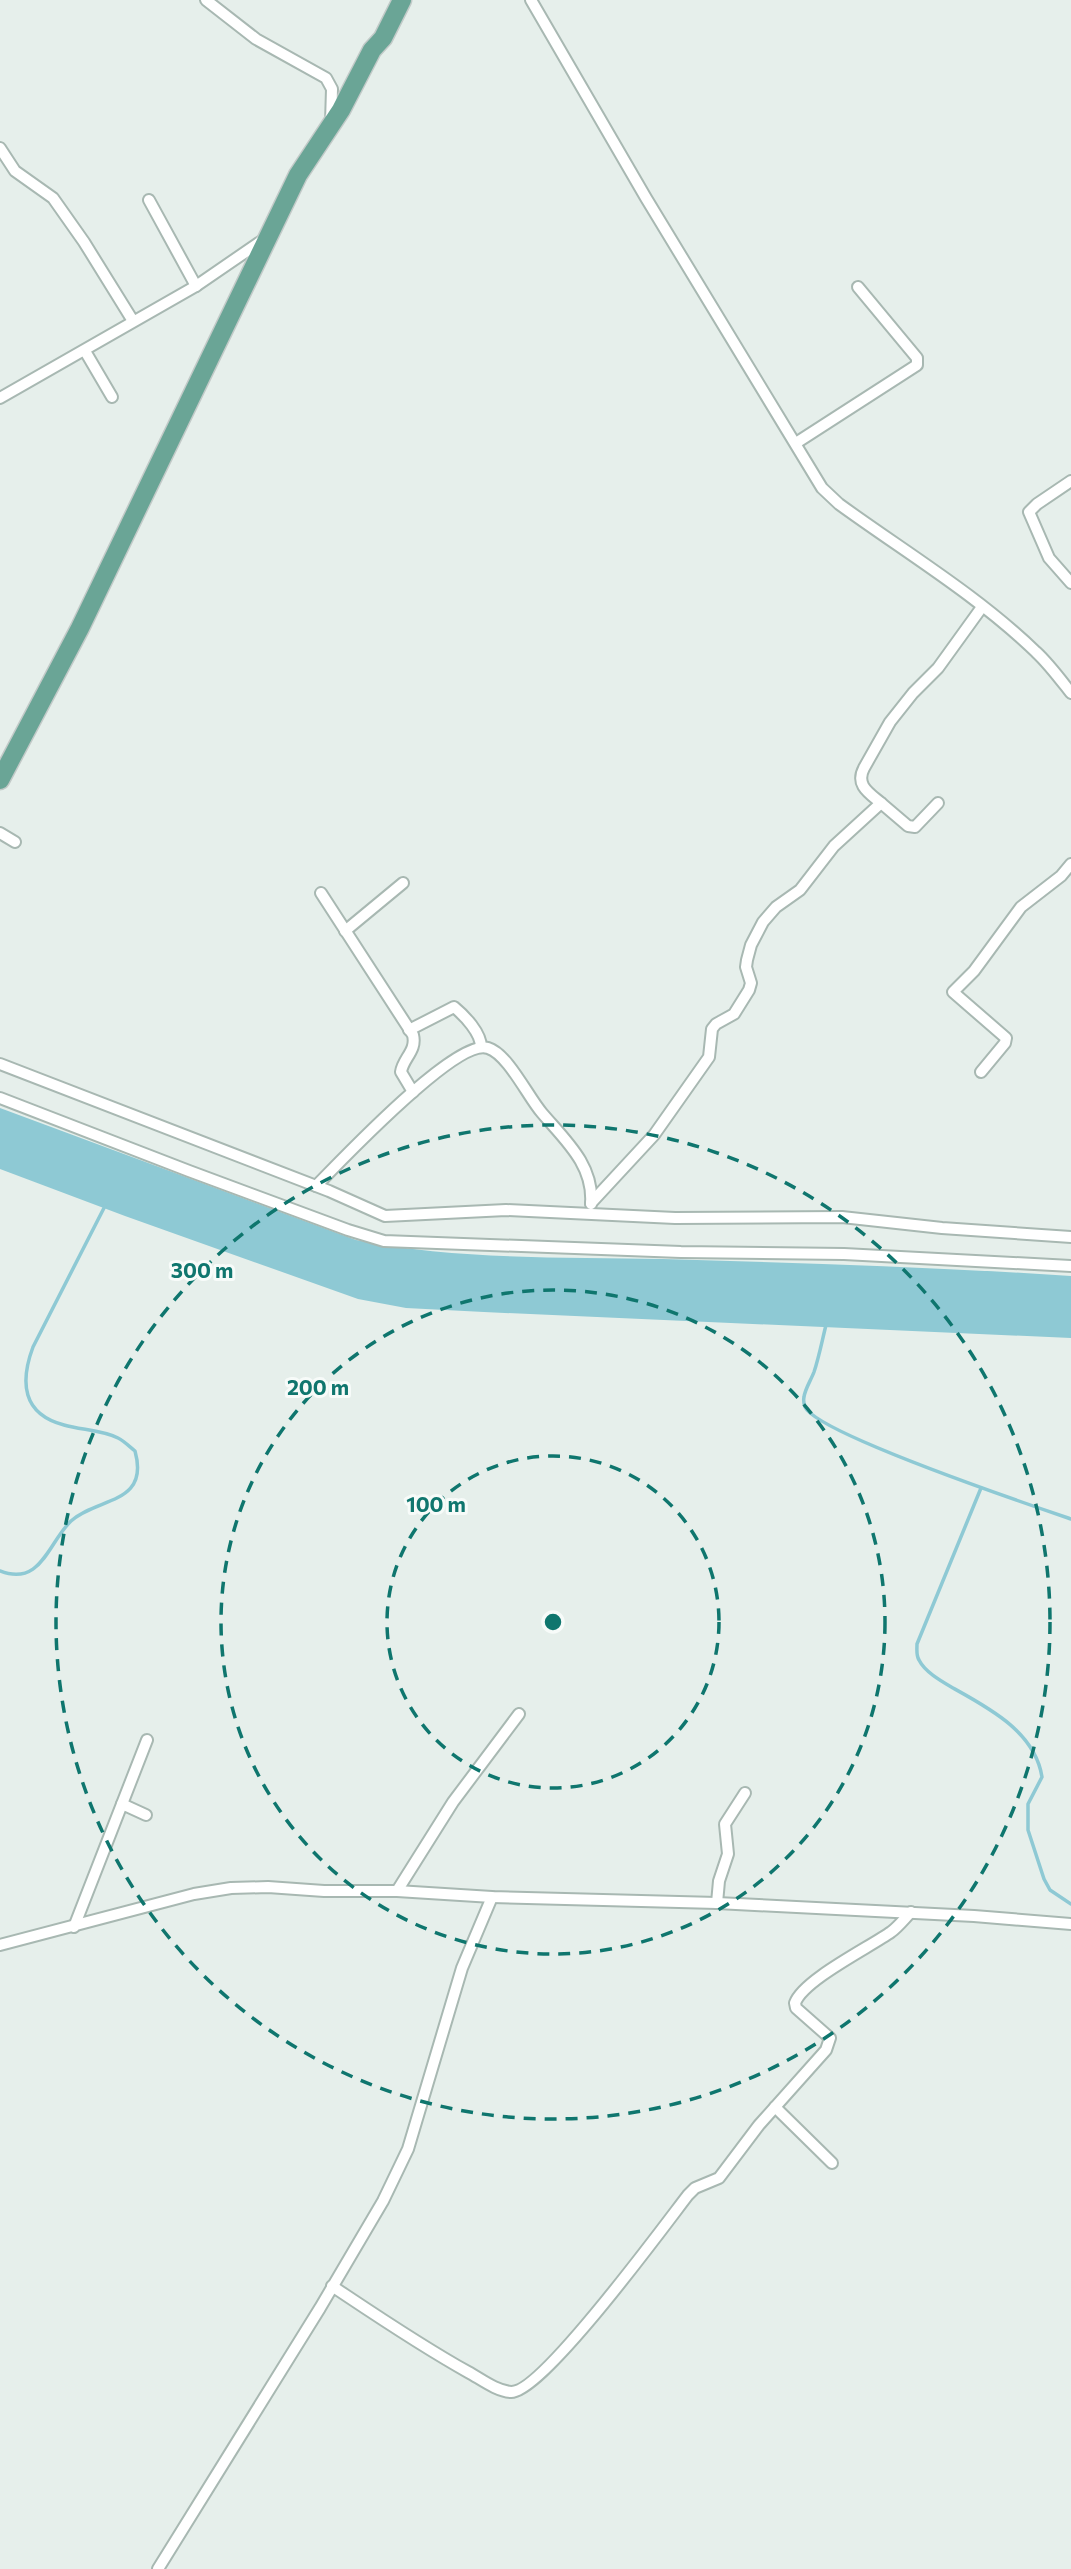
<svg xmlns="http://www.w3.org/2000/svg" width="1071" height="2569" font-family="Commissioner,sans-serif">
	<style>
		.water { fill: #8ec9d4 }
		.lines { fill: none; stroke-linecap: round; stroke-linejoin: round }
		.stream { stroke: #8ec9d4; stroke-width: 3.5 }
		.street-casing { stroke: #a8b8b2; stroke-width: 14 }
		.primary-casing { stroke: #c2cac8; stroke-width: 21 }
		.street { stroke: #fff; stroke-width: 10 }
		.primary { stroke: #6aa596; stroke-width: 18 }
		.ring { fill: none; stroke: #0f766e; stroke-width: 3.5; stroke-dasharray: 12 9 }
		.centre { fill: #0f766e; stroke: #f7fbf9; stroke-width: 3.5 }
		.ring-label { font-size: 21px; text-anchor: middle; font-weight: bold; fill: #0f766e; stroke: #f7fbf9; stroke-width: 6; stroke-linejoin: round; paint-order: stroke }
	</style>
	<rect width="100%" height="100%" fill="#e6efeb"/>
	<path class="water" d="M0,1108L356,1240C456,1260 561,1257 663,1259C799,1263 935,1267 1071,1276V1338L484,1312L406,1308L358,1299L125,1216L0,1169Z"/>
	<g class="lines">
		<g class="stream">
			<path d="M826,1325C822,1341 819,1357 814,1372C811,1380 805,1389 804,1397C803,1401 804,1404 805,1407C817,1433 1033,1506 1071,1519"/>
			<path d="M981,1488L917,1644C917,1650 916,1655 919,1660C925,1672 941,1681 953,1688C989,1708 1035,1732 1042,1777L1028,1804V1830L1044,1879L1050,1890L1071,1904"/>
			<path d="M0,1571C41,1587 48,1543 71,1521C97,1497 150,1505 135,1451C130,1447 124,1441 118,1438C102,1430 81,1430 64,1425C22,1414 20,1382 33,1347L105,1206"/>
		</g>
		<g class="street-casing">
			<g id="street">
				<path d="M206,0L256,39L326,78L332,89L331,122"/>
				<path d="M531,0L646,198L822,488L839,504C905,552 977,595 1036,652C1049,664 1060,679 1071,693"/>
				<path d="M0,148L15,171L53,198L84,242L133,321"/>
				<path d="M149,200L196,286"/>
				<path d="M85,351L112,397"/>
				<path d="M0,398L196,286L263,240"/>
				<path d="M796,443L917,365V358L858,287"/>
				<path d="M1071,481L1037,504L1029,512L1049,558L1071,583"/>
				<path d="M881,803L908,826L915,827L938,803"/>
				<path d="M0,833L15,842"/>
				<path d="M321,893L413,1035C417,1051 403,1058 401,1072L413,1092"/>
				<path d="M345,931L403,883"/>
				<path d="M409,1030L454,1007C465,1016 481,1033 481,1047"/>
				<path d="M0,1064L329,1191L385,1216L506,1210L675,1218L842,1217L942,1228L1071,1237"/>
				<path d="M981,1072L1005,1043L1006,1038L953,992L974,971L1021,907L1061,876L1071,864"/>
				<path d="M0,1098L189,1171L348,1230L384,1241L681,1252L844,1254L1071,1266"/>
				<path d="M316,1186C341,1161 456,1038 488,1048C508,1054 528,1097 542,1113C565,1140 594,1165 591,1204"/>
				<path d="M591,1203L654,1135L709,1057L712,1029L716,1024L734,1014L749,990L751,983L746,967L747,960L751,945L763,922L776,907L800,890L834,846L881,803C869,793 855,785 864,768L890,722L913,693L938,668L982,607"/>
				<path d="M122,1804L146,1815"/>
				<path d="M397,1891L453,1802L519,1714"/>
				<path d="M717,1903L719,1881L728,1854L725,1824L745,1793"/>
				<path d="M74,1927L147,1740"/>
				<path d="M0,1945L194,1894L231,1888L268,1887L324,1891H397L492,1897L717,1903L974,1916L1071,1924"/>
				<path d="M775,2107L832,2163"/>
				<path d="M332,2286C377,2316 421,2346 468,2372C481,2379 496,2391 511,2392C542,2393 664,2226 688,2195L695,2188L719,2178L759,2125L826,2050L830,2038L796,2008L795,2003C803,1980 870,1947 891,1932C899,1926 904,1919 911,1912"/>
				<path d="M158,2569L320,2308L383,2201L408,2149L462,1968L492,1897"/>
			</g>
		</g>
		<g class="primary-casing">
			<path id="primary" d="M0,780L80,628L298,175L341,110L372,50L383,38L402,0"/>
		</g>
		<use href="#street" class="street"/>
		<use href="#primary" class="primary"/>
	</g>
	<g class="ring">
		<circle cx="553" cy="1622" r="166"/>
		<circle cx="553" cy="1622" r="332"/>
		<circle cx="553" cy="1622" r="497"/>
	</g>
	<circle cx="553" cy="1622" r="10" class="centre"/>
	<g class="ring-label">
		<text x="202" y="1278">300 m</text>
		<text x="318" y="1395">200 m</text>
		<text x="436" y="1512">100 m</text>
	</g>
</svg>
